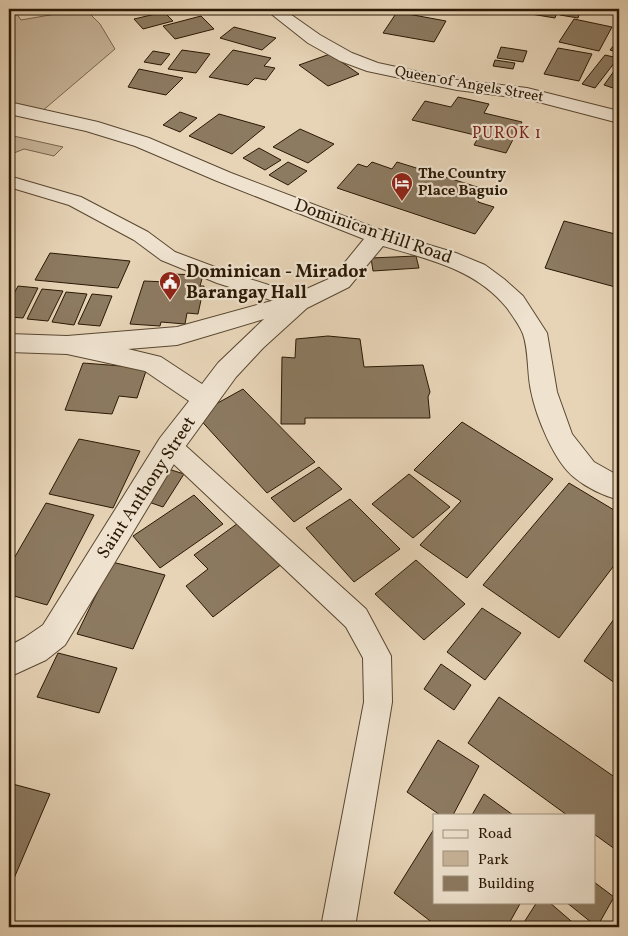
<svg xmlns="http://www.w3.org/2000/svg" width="628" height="936" font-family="Vollkorn,serif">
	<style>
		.green { fill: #c7b499; stroke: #78664e }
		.building { fill: #8c7a61; stroke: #2a1804 }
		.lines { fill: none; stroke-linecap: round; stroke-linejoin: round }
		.service-casing { stroke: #594731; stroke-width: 2 }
		.minor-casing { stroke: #594731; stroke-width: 2 }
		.service { fill: #efe3d0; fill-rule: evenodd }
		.minor { fill: #efe3d0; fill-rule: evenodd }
		.labels { text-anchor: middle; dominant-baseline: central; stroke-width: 4.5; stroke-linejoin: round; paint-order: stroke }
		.far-street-label { font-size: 15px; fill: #2a1804; stroke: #efe3d0 }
		.far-poi-label { font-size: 15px; font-weight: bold; fill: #2a1804; stroke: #efe3d0; text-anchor: start }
		.far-neighbourhood-label { font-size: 16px; letter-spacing: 1px; fill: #7a1f14; stroke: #efe3d0 }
		.street-label { font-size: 18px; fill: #2a1804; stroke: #efe3d0 }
		.poi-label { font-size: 18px; font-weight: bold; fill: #2a1804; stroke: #efe3d0; text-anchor: start }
	</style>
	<rect width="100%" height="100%" fill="#e7d4b7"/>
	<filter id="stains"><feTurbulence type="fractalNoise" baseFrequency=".004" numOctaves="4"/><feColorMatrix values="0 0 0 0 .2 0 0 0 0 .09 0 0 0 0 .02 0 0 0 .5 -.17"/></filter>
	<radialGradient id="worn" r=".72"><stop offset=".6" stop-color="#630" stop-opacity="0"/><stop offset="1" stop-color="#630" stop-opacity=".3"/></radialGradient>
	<g class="green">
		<path d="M9,9H13L21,20L85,9L100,24L115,49L41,112L9,105Z"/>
		<path d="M9,135L63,147L54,156L24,149L9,155Z"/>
	</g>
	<g class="building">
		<path d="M527,9H558L555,18L525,13Z"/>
		<path d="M563,9H581L578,18L560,15Z"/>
		<path d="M164,12L173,21L143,29L134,19Z"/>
		<path d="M397,12L446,21L434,42L383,33Z"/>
		<path d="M201,16L214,29L175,39L163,26Z"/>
		<path d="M574,19L612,27L599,51L559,42Z"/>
		<path d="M234,27L276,38L262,50L220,38Z"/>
		<path d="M619,39V53L610,50Z"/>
		<path d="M501,47L527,51L523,62L497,58Z"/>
		<path d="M558,48L592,54L579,81L544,74Z"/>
		<path d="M182,50L210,54L196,73L168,69Z"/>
		<path d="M233,50L271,58L264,66L275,68L266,80L255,78L248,85L209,77Z"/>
		<path d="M153,51L170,54L161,65L144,62Z"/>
		<path d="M330,54L359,74L328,86L299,65Z"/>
		<path d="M605,55L618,58L595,88L582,84Z"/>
		<path d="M495,60L515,63L513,69L493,66Z"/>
		<path d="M619,64V90L604,85Z"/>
		<path d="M139,69L183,78L166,95L128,87Z"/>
		<path d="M458,97L489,104L484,113L522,122L506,153L474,145L479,136L412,120L425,101L451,107Z"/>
		<path d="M180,112L197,118L180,132L163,125Z"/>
		<path d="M219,114L265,127L232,154L189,136Z"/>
		<path d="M300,129L334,144L308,163L273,147Z"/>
		<path d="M259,148L281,160L265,170L243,158Z"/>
		<path d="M288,162L307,171L288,185L269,175Z"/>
		<path d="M372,162L392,169L397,162L487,190L478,202L494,207L475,234L337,188L358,164L367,167Z"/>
		<path d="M564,221L619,235V288L545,268Z"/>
		<path d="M50,253L130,261L118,288L35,280Z"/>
		<path d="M416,256L419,268L373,271L371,258Z"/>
		<path d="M169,274L203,275L200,286H204L198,314L187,313L185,324L161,322L160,326L130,324L144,281L167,282Z"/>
		<path d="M18,286L38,288L23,318L9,317V303Z"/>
		<path d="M42,289L63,291L48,321L27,319Z"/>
		<path d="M66,292L87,294L74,325L52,322Z"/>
		<path d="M92,294L112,296L100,326L78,324Z"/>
		<path d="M328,336L360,339L364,367L423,365L430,392L428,397L430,418H305V424H281L282,357L295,358L296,339Z"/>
		<path d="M83,363L147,368L137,398L119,396L112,414L65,410Z"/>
		<path d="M243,389L315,462L267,493L196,415Z"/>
		<path d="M462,422L553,479L467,578L420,545L461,501L414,470Z"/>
		<path d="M79,439L140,451L113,508L49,494Z"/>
		<path d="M162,467L184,474L163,507L140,499Z"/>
		<path d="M319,467L342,489L294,522L271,498Z"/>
		<path d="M409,474L450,507L413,538L372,504Z"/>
		<path d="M569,483L619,513V559L559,638L483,585Z"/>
		<path d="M194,495L223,524L160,568L133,536Z"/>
		<path d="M350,499L400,549L354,582L306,528Z"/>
		<path d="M46,503L94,515L47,605L14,596L9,605V567Z"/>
		<path d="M245,518L287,560L213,617L186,586L208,569L194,555Z"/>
		<path d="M416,560L465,604L424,640L375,594Z"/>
		<path d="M112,562L165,575L133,649L77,634Z"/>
		<path d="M482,608L521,633L485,680L447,652Z"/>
		<path d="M619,612V686L584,661Z"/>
		<path d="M58,653L117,668L99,713L37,697Z"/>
		<path d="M441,664L471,685L454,710L424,689Z"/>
		<path d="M499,697L619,780V852L594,834V815H567L468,743Z"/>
		<path d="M438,740L479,766L453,815H440L407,792Z"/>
		<path d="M9,783L50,794L9,890Z"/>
		<path d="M484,794L513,815H472Z"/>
		<path d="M434,829V902H521L507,927H438L394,893Z"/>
		<path d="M594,882L614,897L597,927L566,902H594Z"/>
		<path d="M537,902H549L578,927H521Z"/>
	</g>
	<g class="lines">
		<g class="service-casing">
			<g id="service">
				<path d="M9,176L81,197L148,232L175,252L231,273L306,297L309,302L306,307L299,309L217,283L161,260L134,240L69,205L9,187Z"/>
				<path d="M170,437L178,439L366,609L391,656L392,702L355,927H321L364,702L363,658L346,627L162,453L158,446L162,439Z"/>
			</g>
		</g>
		<g class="minor-casing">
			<g id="minor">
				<path d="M265,9H283L320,35L352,53L378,63L457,80L527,88L619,111V123L527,99L457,90L367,71L340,61L308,43Z"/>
				<path d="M9,102L98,122L149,138L231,173L386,232L456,253L485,265L504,279L523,296L547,333L557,392L572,434L594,462L619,476V500C605,496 587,488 575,478C554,462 536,416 531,391C527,373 529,351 523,334C520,326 512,315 507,308C476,269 427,259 383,246L349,287L307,308L263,348L236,377L180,454L65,645L46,660L9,677V646L24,638L43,625L160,438L189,401L145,371L67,354L9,352V334L67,336L177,327L293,295L333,277L364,239L217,181L135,146L86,131L9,114ZM264,319L218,363L202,384L161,357L128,349L177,345Z"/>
			</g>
		</g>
		<use href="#service" class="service"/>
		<use href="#minor" class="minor"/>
	</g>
	<defs>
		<g id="hotel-pin" transform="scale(1.125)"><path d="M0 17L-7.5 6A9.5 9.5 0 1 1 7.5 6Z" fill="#8f2418" stroke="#efe3d0"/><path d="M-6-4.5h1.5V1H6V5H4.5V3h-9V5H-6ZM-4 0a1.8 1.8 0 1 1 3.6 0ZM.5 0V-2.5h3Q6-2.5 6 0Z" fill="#fff"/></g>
		<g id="civic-pin" transform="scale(1.125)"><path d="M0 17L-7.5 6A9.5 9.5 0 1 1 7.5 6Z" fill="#8f2418" stroke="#efe3d0"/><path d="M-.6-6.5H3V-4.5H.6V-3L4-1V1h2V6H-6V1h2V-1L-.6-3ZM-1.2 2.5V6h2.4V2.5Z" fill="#fff"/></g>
	</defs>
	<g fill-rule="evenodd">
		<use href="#hotel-pin" x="402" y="183"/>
		<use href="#civic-pin" x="170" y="282"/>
	</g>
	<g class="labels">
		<g class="far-street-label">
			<text transform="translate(469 85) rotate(10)">Queen of Angels Street</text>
		</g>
		<g class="far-poi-label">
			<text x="418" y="174">The Country<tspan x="418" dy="17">Place Baguio</tspan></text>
		</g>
		<g class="far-neighbourhood-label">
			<text x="507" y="134">PUROK 1</text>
		</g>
		<g class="street-label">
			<text transform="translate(373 232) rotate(19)">Dominican Hill Road</text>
			<text transform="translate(147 488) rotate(-57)">Saint Anthony Street</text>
		</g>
		<g class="poi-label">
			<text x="186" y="272">Dominican - Mirador<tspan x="186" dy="21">Barangay Hall</tspan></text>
		</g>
	</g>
	<rect width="628" height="936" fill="none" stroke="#e7d4b7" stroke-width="30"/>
	<rect x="10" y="10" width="608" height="916" fill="none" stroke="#2a1804" stroke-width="2.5"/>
	<rect x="15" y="15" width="598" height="906" fill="none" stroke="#2a1804"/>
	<rect x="433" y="814" width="162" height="90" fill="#efe3d0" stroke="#a0927e"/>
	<rect x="443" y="830" width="25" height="8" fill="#efe3d0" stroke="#a0927e"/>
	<text x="478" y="838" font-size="15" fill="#2a1804">Road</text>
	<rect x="443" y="851" width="25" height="15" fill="#c7b499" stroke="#a0927e"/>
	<text x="478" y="864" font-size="15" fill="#2a1804">Park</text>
	<rect x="443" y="876" width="25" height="15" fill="#8c7a61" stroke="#a0927e"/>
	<text x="478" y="888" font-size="15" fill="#2a1804">Building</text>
	<rect width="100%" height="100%" filter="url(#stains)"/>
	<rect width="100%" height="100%" fill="url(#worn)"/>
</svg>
